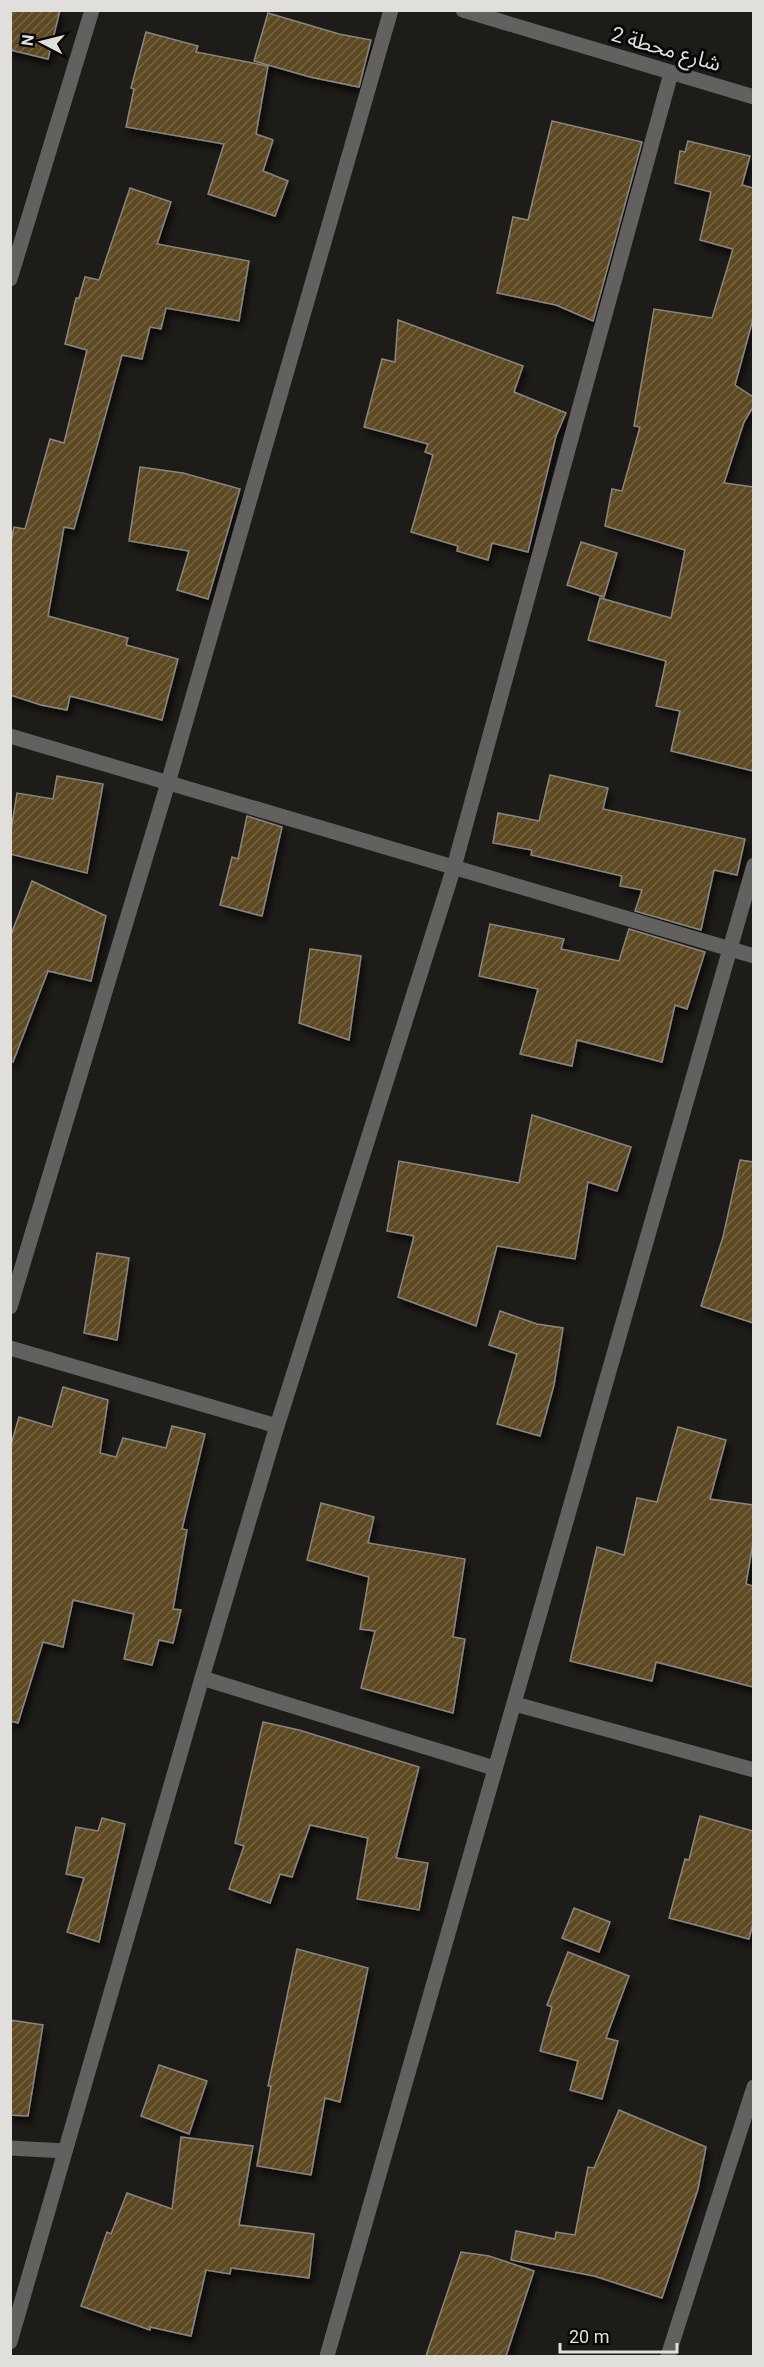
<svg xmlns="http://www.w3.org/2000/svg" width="764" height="2367" font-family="Roboto,'Noto Sans Arabic',sans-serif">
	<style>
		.building { fill: url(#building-hatch); stroke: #898681; stroke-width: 1.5; filter: url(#shadow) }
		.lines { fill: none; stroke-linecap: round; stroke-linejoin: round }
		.minor { stroke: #636060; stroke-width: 15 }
		.tertiary { stroke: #636060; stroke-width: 15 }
		.labels { text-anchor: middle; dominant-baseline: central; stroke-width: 6; stroke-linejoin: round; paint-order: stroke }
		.street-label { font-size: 21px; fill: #e1dfdc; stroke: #070705 }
	</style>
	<defs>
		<pattern id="building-hatch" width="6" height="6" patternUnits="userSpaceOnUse" patternTransform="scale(1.5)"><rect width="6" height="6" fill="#5d4922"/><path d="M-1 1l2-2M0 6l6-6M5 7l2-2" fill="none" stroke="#746342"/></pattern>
		<filter id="shadow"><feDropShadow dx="3.5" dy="6" stdDeviation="3" flood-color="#0009"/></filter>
	</defs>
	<rect width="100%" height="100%" fill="#1e1c18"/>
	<g class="building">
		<path d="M10,10H60L48,59L10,50Z"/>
		<path d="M268,13L339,34L371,40L359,87L310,77L254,61Z"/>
		<path d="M146,32L198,46L196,52L268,66L256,134L273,140L263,171L288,181L275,216L208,194L224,144L126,127L134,89L131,88Z"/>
		<path d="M552,121L642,142L593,321L556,305L497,293L513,217L528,220Z"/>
		<path d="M688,141L750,156L742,185L753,188V319L735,385L753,397V407L744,422L724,483L753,487V771L671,751L680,711L656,706L666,661L588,640L600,598L671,618L685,550L605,526L612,489L622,491L640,427L634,426L654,309L712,318L733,249L700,240L711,192L675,183L680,151L685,152Z"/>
		<path d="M130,188L171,202L157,244L249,261L239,321L166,308L161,329L150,327L142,359L122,355L74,529L64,527L48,616L128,638L126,645L178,659L162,720L70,696L67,710L41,705L10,695V547L14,527L25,529L50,439L64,443L87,350L65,344L76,298H79L85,277L99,280Z"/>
		<path d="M398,320L523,366L514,392L566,413L556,436L528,552L492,543L488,560L457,551L458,546L411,532L433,455L425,452L428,444L364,427L382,359L395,362Z"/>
		<path d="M140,467L183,473L240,489L208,599L177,590L189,551L129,541Z"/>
		<path d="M581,542L617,553L604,597L567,585Z"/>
		<path d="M550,775L608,788L603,809L745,839L737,875L714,870L701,930L635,911L642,890L620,886L622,876L531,855L532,850L493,843L498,813L539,821Z"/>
		<path d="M57,776L103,784L87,873L10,854V836L17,793L53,799Z"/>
		<path d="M247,816L282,827L262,916L220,905L232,857L238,859Z"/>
		<path d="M32,881L106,916L91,981L48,971L13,1062L10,1061V937Z"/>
		<path d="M490,924L564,939L561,949L619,961L629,929L705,952L687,1009L675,1005L662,1062L577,1040L572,1066L520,1054L538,989L479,976Z"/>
		<path d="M310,949L361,956L349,1040L299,1023Z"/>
		<path d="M532,1115L631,1147L617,1191L588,1182L575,1259L497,1246L476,1326L398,1297L414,1236L387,1231L399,1161L519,1183Z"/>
		<path d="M740,1160L753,1162V1323L701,1306L723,1237Z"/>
		<path d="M97,1253L129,1258L117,1340L84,1333Z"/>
		<path d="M500,1311L537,1324L563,1328L554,1385L540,1436L497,1424L517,1354L489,1345Z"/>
		<path d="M63,1387L108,1400L100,1453L116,1457L123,1438L166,1448L172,1426L205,1434L182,1529L187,1530L173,1609L181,1610L173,1643L159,1640L152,1665L124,1659L134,1614L73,1600L63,1647L43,1642L18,1723L10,1721V1448L19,1417L52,1427Z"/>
		<path d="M678,1427L726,1440L710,1499L753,1505V1543L746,1584L753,1586V1687L656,1662L652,1681L570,1661L597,1547L624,1555L637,1498L657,1502Z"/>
		<path d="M321,1503L374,1517L368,1543L465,1559L453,1637L465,1639L453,1713L361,1688L375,1631L360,1629L369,1577L307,1560Z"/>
		<path d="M263,1722L299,1730L419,1767L396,1858L428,1863L419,1910L357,1899L368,1838L310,1825L292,1877L280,1874L270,1903L229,1889L244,1846L235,1843Z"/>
		<path d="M700,1816L753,1831V1923L749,1939L669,1918L685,1859L689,1860Z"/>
		<path d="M102,1818L125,1824L99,1942L67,1932L84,1878L66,1874L76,1827L98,1831Z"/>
		<path d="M574,1908L610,1922L599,1952L562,1938Z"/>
		<path d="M297,1949L368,1968L340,2102L325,2098L311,2175L257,2166L271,2086H268Z"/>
		<path d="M568,1952L629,1976L606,2038L618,2041L602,2099L570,2090L578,2061L540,2051L552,2007L547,2005Z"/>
		<path d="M10,2020L43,2025L28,2116L10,2115Z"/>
		<path d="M159,2065L207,2081L189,2134L141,2116Z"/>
		<path d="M619,2110L706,2147L698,2189L662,2298L594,2276L511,2260L516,2231L555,2239L556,2232L575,2235L588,2167L594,2168Z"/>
		<path d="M181,2137L253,2146L239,2225L314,2234L309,2278L231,2268L230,2274L206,2270L191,2336L150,2327V2330L81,2306L107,2232L111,2234L127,2193L172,2209Z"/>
		<path d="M461,2252L489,2256L534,2271L506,2356H426Z"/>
	</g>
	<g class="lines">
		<g class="minor">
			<path d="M10,279L92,10"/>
			<path d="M10,736L754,956"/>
			<path d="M10,1307L168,783L391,10"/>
			<path d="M10,1348L277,1426"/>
			<path d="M202,1678L494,1768"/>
			<path d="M515,1704L754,1770"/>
			<path d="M10,2148L65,2151"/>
			<path d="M10,2342L202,1678L277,1426L454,867L671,73"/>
			<path d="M327,2356L754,865"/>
			<path d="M668,2356L754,2087"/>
		</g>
		<path class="tertiary" d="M463,10L754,97"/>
	</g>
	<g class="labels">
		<g class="street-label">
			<text transform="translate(666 49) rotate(16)">شارع محطة 2</text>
		</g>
	</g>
	<rect width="764" height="2367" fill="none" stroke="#e1dfdc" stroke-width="24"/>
	<g transform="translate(42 42) rotate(277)" stroke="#070705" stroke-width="4.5" paint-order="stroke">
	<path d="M0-4.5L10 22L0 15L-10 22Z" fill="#e1dfdc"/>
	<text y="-9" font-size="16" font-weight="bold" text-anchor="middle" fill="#e1dfdc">N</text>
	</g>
	<path d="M560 2343v9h117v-9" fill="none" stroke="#e1dfdc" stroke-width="3"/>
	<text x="569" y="2343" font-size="18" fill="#e1dfdc" stroke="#070705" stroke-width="4.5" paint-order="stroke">20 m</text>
</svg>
